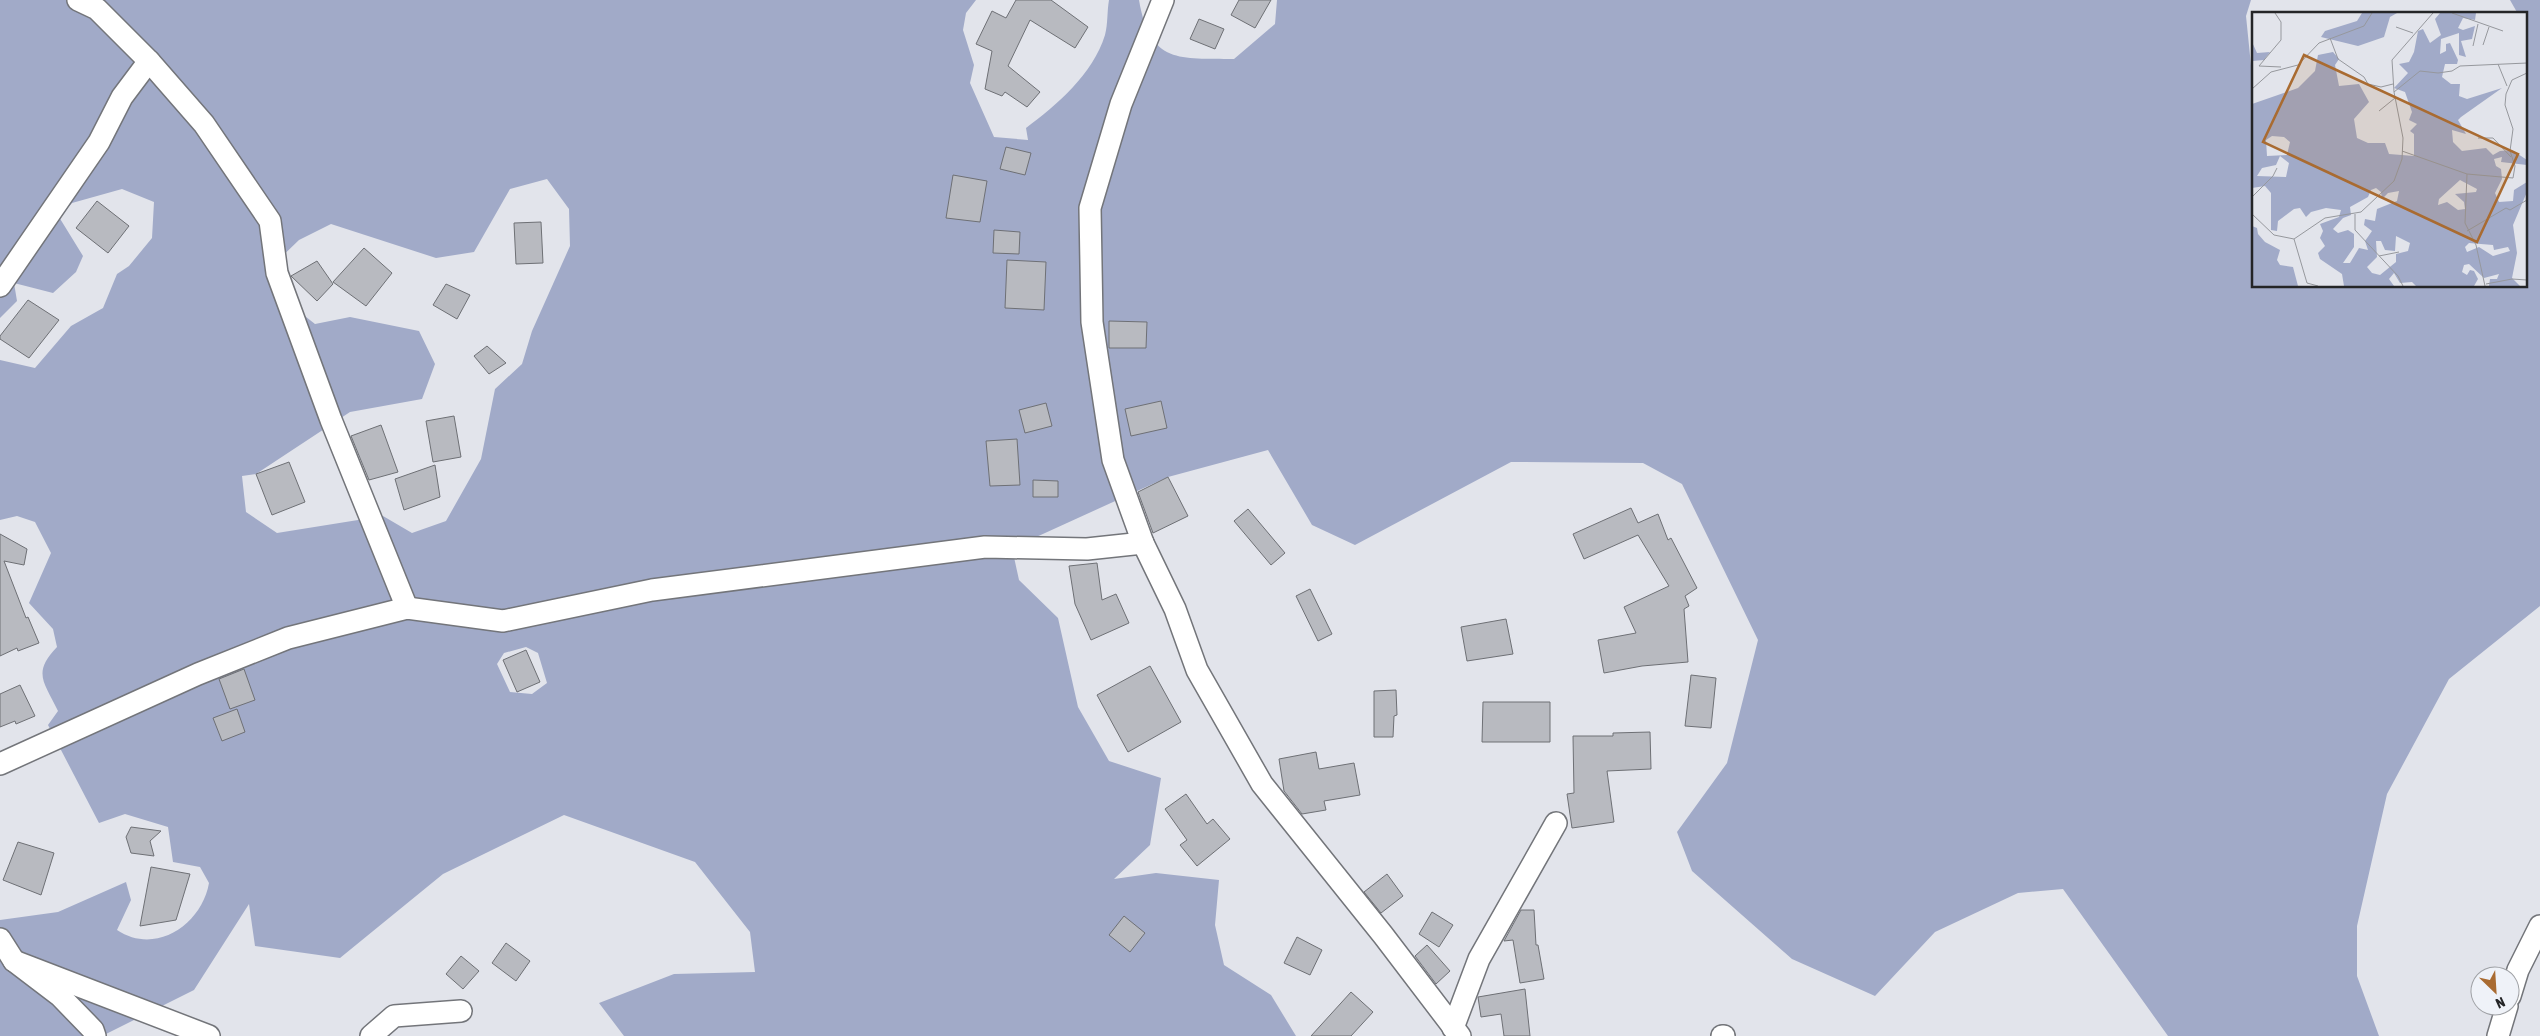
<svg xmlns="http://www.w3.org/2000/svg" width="2540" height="1036" font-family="'Asap Condensed',sans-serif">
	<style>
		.forest { fill: #a1aac8; fill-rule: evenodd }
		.building { fill: #b8bac0; stroke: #6e7075 }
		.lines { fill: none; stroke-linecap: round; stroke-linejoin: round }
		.minor-casing { stroke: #73757a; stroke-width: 24 }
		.minor { stroke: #fff; stroke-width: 21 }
		.inset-road { fill: none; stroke: #96989d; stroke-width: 1 }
		.view { fill: #a96b31; fill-opacity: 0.15; stroke: #a96b31; stroke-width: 2.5 }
		.inset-edge { fill: none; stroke: #242527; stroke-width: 2.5 }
	</style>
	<rect width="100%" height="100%" fill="#e2e4eb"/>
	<path class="forest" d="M0,0H976L966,13L963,30L974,65L970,83L994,137L1028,140L1026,128C1057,105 1093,74 1105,35C1108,24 1107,11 1109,0H1139C1150,65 1180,58 1234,59L1275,24L1277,0H2251L2246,16L2254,95V286H2526V14H2518L2510,0H2540V606L2449,679L2387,794L2357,926V976L2379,1036H2168L2063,889L2018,893L1935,932L1875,996L1792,959L1692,871L1677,832L1727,763L1758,640L1682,484L1643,463L1511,462L1355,545L1312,525L1268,450L1168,477L1012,548L1019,580L1058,618L1078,707L1109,761L1161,778L1150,845L1114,879L1156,873L1219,880L1215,925L1224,965L1271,995L1296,1036H624L599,1003L674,974L755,972L750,932L695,862L564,815L443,874L340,958L255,946L249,904L194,990L102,1036H0V920L58,912L126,882L131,900L117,930C156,956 202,924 209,883L200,867L173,862L168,827L125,814L99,823L48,725L58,711C44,682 32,673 57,647L53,629L29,603L51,553L35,522L17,516L0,520V360L35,368L71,326L103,308L117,274L129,266L152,238L154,202L122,189L72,203L59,217L83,256L76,272L53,293L14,283L17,301L0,318ZM547,179L569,209L570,246L532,331L522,364L495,389L481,459L446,521L412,533L383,516L277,533L246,512L242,476L256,474L350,412L422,399L435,364L419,331L350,317L315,324L287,302L271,267L299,240L331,224L436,258L474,252L510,189ZM526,647L538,653L547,683L532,694L510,692L497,664L504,653Z"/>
	<g class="building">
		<path d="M1016,0H1051L1088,27L1075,48L1030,20L1008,66L1040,92L1027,107L1005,92L1002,96L985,89L992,51L976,44L992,11L1006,18Z"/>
		<path d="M1239,0H1271L1255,28L1231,15Z"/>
		<path d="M1199,19L1224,29L1215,49L1190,39Z"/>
		<path d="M1006,147L1031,153L1025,175L1000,169Z"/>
		<path d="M953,175L987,181L980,222L946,218Z"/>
		<path d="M97,201L129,226L108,253L76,228Z"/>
		<path d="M541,222L543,263L516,264L514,223Z"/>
		<path d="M994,230L1020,232L1019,254L993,253Z"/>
		<path d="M364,248L392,273L366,306L333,282Z"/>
		<path d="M1007,260L1046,262L1044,310L1005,308Z"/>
		<path d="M317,261L333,284L317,301L291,276Z"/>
		<path d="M446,284L470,295L457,319L433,305Z"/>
		<path d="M28,300L59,320L29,358L0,339V336Z"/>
		<path d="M1109,321L1147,322L1146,348H1109Z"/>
		<path d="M487,346L506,363L489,374L474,356Z"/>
		<path d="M1161,401L1167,428L1131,436L1125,409Z"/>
		<path d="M1046,403L1052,426L1025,433L1019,410Z"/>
		<path d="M454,416L461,457L433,462L426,421Z"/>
		<path d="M381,425L398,472L369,480L351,436Z"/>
		<path d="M1017,439L1020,485L990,486L986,441Z"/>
		<path d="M289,462L305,502L272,515L256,474Z"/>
		<path d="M435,465L440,497L404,510L395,479Z"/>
		<path d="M1168,477L1188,516L1153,533L1138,492Z"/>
		<path d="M1033,480L1058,481V497H1033Z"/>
		<path d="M1631,508L1638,523L1658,514L1668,540L1671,538L1697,588L1685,596L1689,606L1684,609L1688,662L1642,666L1604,673L1598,640L1636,633L1624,607L1669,586L1638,535L1584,559L1573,534Z"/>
		<path d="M1248,509L1285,553L1271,565L1234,521Z"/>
		<path d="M0,534L27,549L24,565L4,561L26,618L28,617L39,643L18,651L17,648L0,656Z"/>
		<path d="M1097,563L1102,600L1116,594L1129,623L1091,640L1075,604L1069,566Z"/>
		<path d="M1310,589L1332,634L1318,641L1296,596Z"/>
		<path d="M1506,619L1513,654L1467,661L1461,627Z"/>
		<path d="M526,650L540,682L517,692L503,660Z"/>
		<path d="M1150,666L1181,722L1128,752L1097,695Z"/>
		<path d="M244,669L255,700L230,709L219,679Z"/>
		<path d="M1691,675L1716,678L1711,728L1685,726Z"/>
		<path d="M20,685L35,716L16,724L15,721L0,727V694Z"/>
		<path d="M1396,690L1397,715L1394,716L1393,737H1374V691Z"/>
		<path d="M1483,702H1550V742H1482Z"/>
		<path d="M237,709L245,732L222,741L213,718Z"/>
		<path d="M1650,732L1651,769L1607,771L1614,822L1572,828L1567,794L1574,793L1573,736H1613V733Z"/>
		<path d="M1316,752L1319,769L1354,763L1360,795L1324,801L1326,810L1302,814L1284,791L1279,759Z"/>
		<path d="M1186,794L1207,824L1213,819L1230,839L1197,866L1180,845L1187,840L1165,809Z"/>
		<path d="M131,827L161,831L150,841L154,856L131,853L126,837Z"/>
		<path d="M18,842L54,853L41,895L3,880Z"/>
		<path d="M151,867L190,874L176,920L140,926Z"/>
		<path d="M1387,874L1403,896L1381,913L1364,892Z"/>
		<path d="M1521,910H1534L1536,945H1538L1544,979L1520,983L1513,940L1504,941Z"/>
		<path d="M1432,912L1453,925L1439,947L1419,934Z"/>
		<path d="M1124,916L1145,933L1130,952L1109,935Z"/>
		<path d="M1297,937L1322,950L1310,975L1284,963Z"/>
		<path d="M506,943L530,961L516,981L492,963Z"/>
		<path d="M1427,945L1450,971L1436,984L1415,956Z"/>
		<path d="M461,956L479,971L463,989L446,974Z"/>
		<path d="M1525,989L1530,1036H1504L1501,1014L1481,1017L1478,997Z"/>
		<path d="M1351,992L1373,1012L1351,1036H1311Z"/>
	</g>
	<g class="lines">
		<g class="minor-casing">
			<g id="minor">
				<path d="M78,0L97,9L149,61L204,124L270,221L277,273L331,420L407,608"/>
				<path d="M1163,0L1121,104L1090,208L1092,322L1113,460L1143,543L1175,609L1197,670L1262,784L1383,935L1460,1036"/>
				<path d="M0,286L99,142L122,97L149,61"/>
				<path d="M0,764L198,674L288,638L407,608L503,621L652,590L985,547L1087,549L1143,543"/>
				<path d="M0,939L14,961L60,996L93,1030L95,1036"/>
				<path d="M14,961L209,1036"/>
				<path d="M2510,996L2518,970L2540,926"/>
				<path d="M1453,1028L1479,959L1556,823"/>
				<path d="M371,1036L394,1016L461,1011"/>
				<path d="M1722,1036H1724"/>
				<path d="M2498,1036L2507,1006"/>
			</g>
		</g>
		<use href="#minor" class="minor"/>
	</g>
	<g transform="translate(2252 12)">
		<rect width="275" height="275" fill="#e2e4eb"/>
		<path d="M110,1H145L138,5L132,25L106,34L69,25L73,19L105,9ZM188,1H224L223,8L211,6L206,16L211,18L223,14L220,27L209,29L214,45L207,43V21L189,27L188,42L194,39V32L198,31L206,48L205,52H193L190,65L199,72H208L207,84L215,87L250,76L209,105L206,108L214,122L200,118L201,130L210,139L234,136L241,143L248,139L260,138L275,148V153L249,150L250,145L242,147L244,154L249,157L250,167L243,181L247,190L261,189L262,178L275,170V180L261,213L265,241L260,266L268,274H237L238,267H245L247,262L232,266L217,252L212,253L210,260L215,263L218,258L222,259L226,267L222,274H164L160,270L148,271L142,261L137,267L142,274H92L90,262L68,247L66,241L73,234L68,226L71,219L68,212L87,205L89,198L74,196L59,200L54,205L48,196L42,197L26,209L25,219L19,218V181L13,174L0,176V92L46,76L63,59L66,43L81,40L87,47L83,53L87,74L107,72L117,90L102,107L105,126L116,131H133L137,142L162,144V122L158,119L165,112L157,108L160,100L153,80L142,76L156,61L147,52L157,50L162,40L166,19L171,17L178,31L189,23L183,7ZM20,124L32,125L38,130L35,143L15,144L14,128ZM28,144L37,151L34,165L5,164L10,156L24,153ZM208,168L225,177L224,180L203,182L212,190L213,197L206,198L195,190L186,193L187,187ZM124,176L129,180L130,187L136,181L147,179L145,189L125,197L123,209L113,207L112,213L120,219L113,229L116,238L107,236L98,251H91L102,235V222L96,218L86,221L81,217L91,206L99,203L98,195L116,185L119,178ZM144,224L158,231L156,239L144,242V250L128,263L120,261L115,255L125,245L124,229H129L133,238L143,239ZM217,231L241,233L242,238L256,235L258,239L241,244L227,235L215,240L213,235ZM0,30L5,41L18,40L12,48L0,49ZM0,214L5,216L6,222L13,230L28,238L25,248L28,253L41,255L46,274H0Z" fill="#a1aac8" fill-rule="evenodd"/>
		<path class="inset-road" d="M23,1L29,10V28L7,54L29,55M200,1L251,19M144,15L161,21M78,26L86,47L112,65L116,72L129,75L141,72M231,33L237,15M221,34L226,12M246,52L255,74M0,77L19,60L46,53L67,31L112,14L120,1M142,80L168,59L186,61L200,59L208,54L275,51M127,99L143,86M226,126H241L259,145M150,139L215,162L261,166L263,154L258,139L261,117L253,93L254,82L260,68L275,61M215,162L213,211L224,233L233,274M0,185L21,164L25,156M0,202L22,223L42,227M103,202V218L146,264L151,274M215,219L254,196L258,198L275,188M42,227L73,206L109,200L142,169L150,147L151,126L142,80L140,48L181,1M42,227L55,271L66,274M127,244L147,240M234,272L260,267L275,268"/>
		<path class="view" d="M52,43L266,142L225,230L11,130Z"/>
		<rect width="275" height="275" class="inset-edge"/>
	</g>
	<g transform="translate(2495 991) rotate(155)"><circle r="24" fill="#eff2f8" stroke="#9ea0a4"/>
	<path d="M0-4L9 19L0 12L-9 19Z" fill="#a96b31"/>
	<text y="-8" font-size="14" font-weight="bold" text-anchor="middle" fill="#242527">N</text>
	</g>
</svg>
